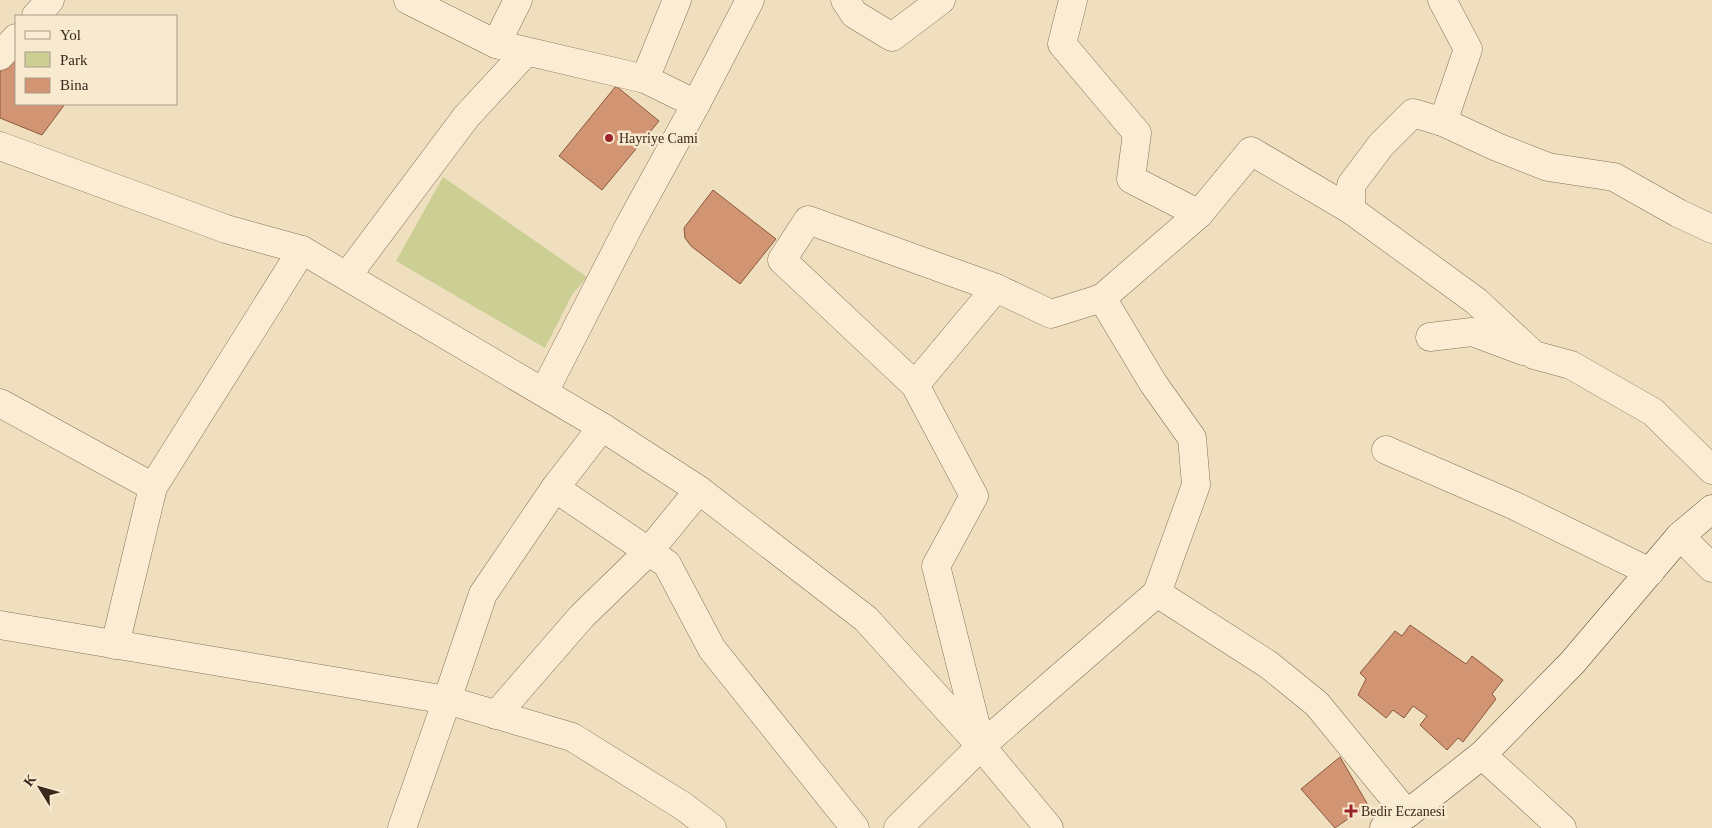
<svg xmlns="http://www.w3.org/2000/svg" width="1712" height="828" font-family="'Times New Roman',serif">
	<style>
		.green { fill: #cbcf93 }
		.building { fill: #d19573; stroke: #8b573b }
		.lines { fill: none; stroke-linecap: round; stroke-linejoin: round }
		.street-casing { stroke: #8a6f57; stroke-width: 29 }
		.secondary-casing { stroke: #6c503a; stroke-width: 29 }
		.street { stroke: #fbedd3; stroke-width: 28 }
		.secondary { stroke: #fbedd3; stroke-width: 28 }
		.poi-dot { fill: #9c232a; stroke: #f7eacf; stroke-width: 2 }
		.labels { text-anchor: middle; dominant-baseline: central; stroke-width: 5; stroke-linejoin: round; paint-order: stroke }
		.poi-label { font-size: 14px; fill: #39281c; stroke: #f7eacf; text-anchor: start }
	</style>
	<rect width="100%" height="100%" fill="#f0dfbf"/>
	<path class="green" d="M443,177L587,277L572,295L545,348L396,261Z"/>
	<g class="building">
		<path d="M16,54V104H65L42,135L0,118V72Z"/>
		<path d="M616,86L659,121L602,190L559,156Z"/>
		<path d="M713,190L776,239L740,284L691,246L685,238L684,228Z"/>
		<path d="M1410,625L1466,664L1472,656L1503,680L1492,694L1496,699L1463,742L1458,738L1447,750L1420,725L1427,716L1413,706L1404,718L1393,710L1386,718L1358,695L1366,679L1360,673L1395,631L1402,636Z"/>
		<path d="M1340,757L1368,805L1335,828L1301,789Z"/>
	</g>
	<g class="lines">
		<g class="street-casing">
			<g id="street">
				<path d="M408,0L496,44L645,79L696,104L629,226L544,392"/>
				<path d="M845,0L854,14L892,37L941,0"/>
				<path d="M1073,0L1062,44L1137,133L1131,179L1199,214"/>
				<path d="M1442,0L1468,49L1443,122"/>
				<path d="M36,16L50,0"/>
				<path d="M496,44L518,0"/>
				<path d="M0,56L16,38"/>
				<path d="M645,79L677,0"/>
				<path d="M696,104L750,0"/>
				<path d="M0,146L226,229L302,250L602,427L699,490L866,619L981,746L1049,828"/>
				<path d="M1351,210L1251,151L1199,214L1102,298L1153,383L1192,438L1196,485L1157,593L1269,665L1317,704L1407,814"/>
				<path d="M1712,229L1678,213L1614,177L1548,167L1497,147L1443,122L1413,113L1381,145L1351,185V210L1476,301L1534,355L1571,365L1653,412L1712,470"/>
				<path d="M347,276L466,117L526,52"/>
				<path d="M996,288L1051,314L1102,298"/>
				<path d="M1430,337L1472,332L1523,351"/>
				<path d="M915,385L782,260L808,220L996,288L915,385L974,496L936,566L980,742"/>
				<path d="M0,403L153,487"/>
				<path d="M602,427L555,488L667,564L712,649L855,828"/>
				<path d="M1386,450L1513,505L1650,572"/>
				<path d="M1680,536L1712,568"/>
				<path d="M0,625L447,700L483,594L555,488"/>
				<path d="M115,645L153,487L302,250"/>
				<path d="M496,715L582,616L649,551L699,490"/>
				<path d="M1482,755L1562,828"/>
				<path d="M402,828L447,700L572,737L683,806L712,828"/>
				<path d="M898,828L981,746L1157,593"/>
			</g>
		</g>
		<g class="secondary-casing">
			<path id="secondary" d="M1384,828L1407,814L1482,755L1572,663L1680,536L1712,509"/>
		</g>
		<use href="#street" class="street"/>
		<use href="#secondary" class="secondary"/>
	</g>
	<g class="poi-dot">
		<circle cx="609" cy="138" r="5"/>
		<path d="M1348.5 803.5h5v5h5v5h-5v5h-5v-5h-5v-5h5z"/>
	</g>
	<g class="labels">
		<g class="poi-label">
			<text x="619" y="138">Hayriye Cami</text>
			<text x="1361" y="811">Bedir Eczanesi</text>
		</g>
	</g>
	<rect x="15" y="15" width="162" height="90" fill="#f7eacf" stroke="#ab9c87"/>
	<rect x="25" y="31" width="25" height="8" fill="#fbedd3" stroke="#ab9c87"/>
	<text x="60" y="40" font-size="15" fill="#39281c">Yol</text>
	<rect x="25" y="52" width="25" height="15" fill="#cbcf93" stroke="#ab9c87"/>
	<text x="60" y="65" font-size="15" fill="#39281c">Park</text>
	<rect x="25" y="78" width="25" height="15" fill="#d19573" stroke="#ab9c87"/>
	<text x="60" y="90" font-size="15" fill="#39281c">Bina</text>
	<g transform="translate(40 788) rotate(307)" stroke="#f7eacf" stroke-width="4" paint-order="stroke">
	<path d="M0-4L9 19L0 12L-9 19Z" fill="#39281c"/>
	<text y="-8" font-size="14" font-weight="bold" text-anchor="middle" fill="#39281c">K</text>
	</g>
</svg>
